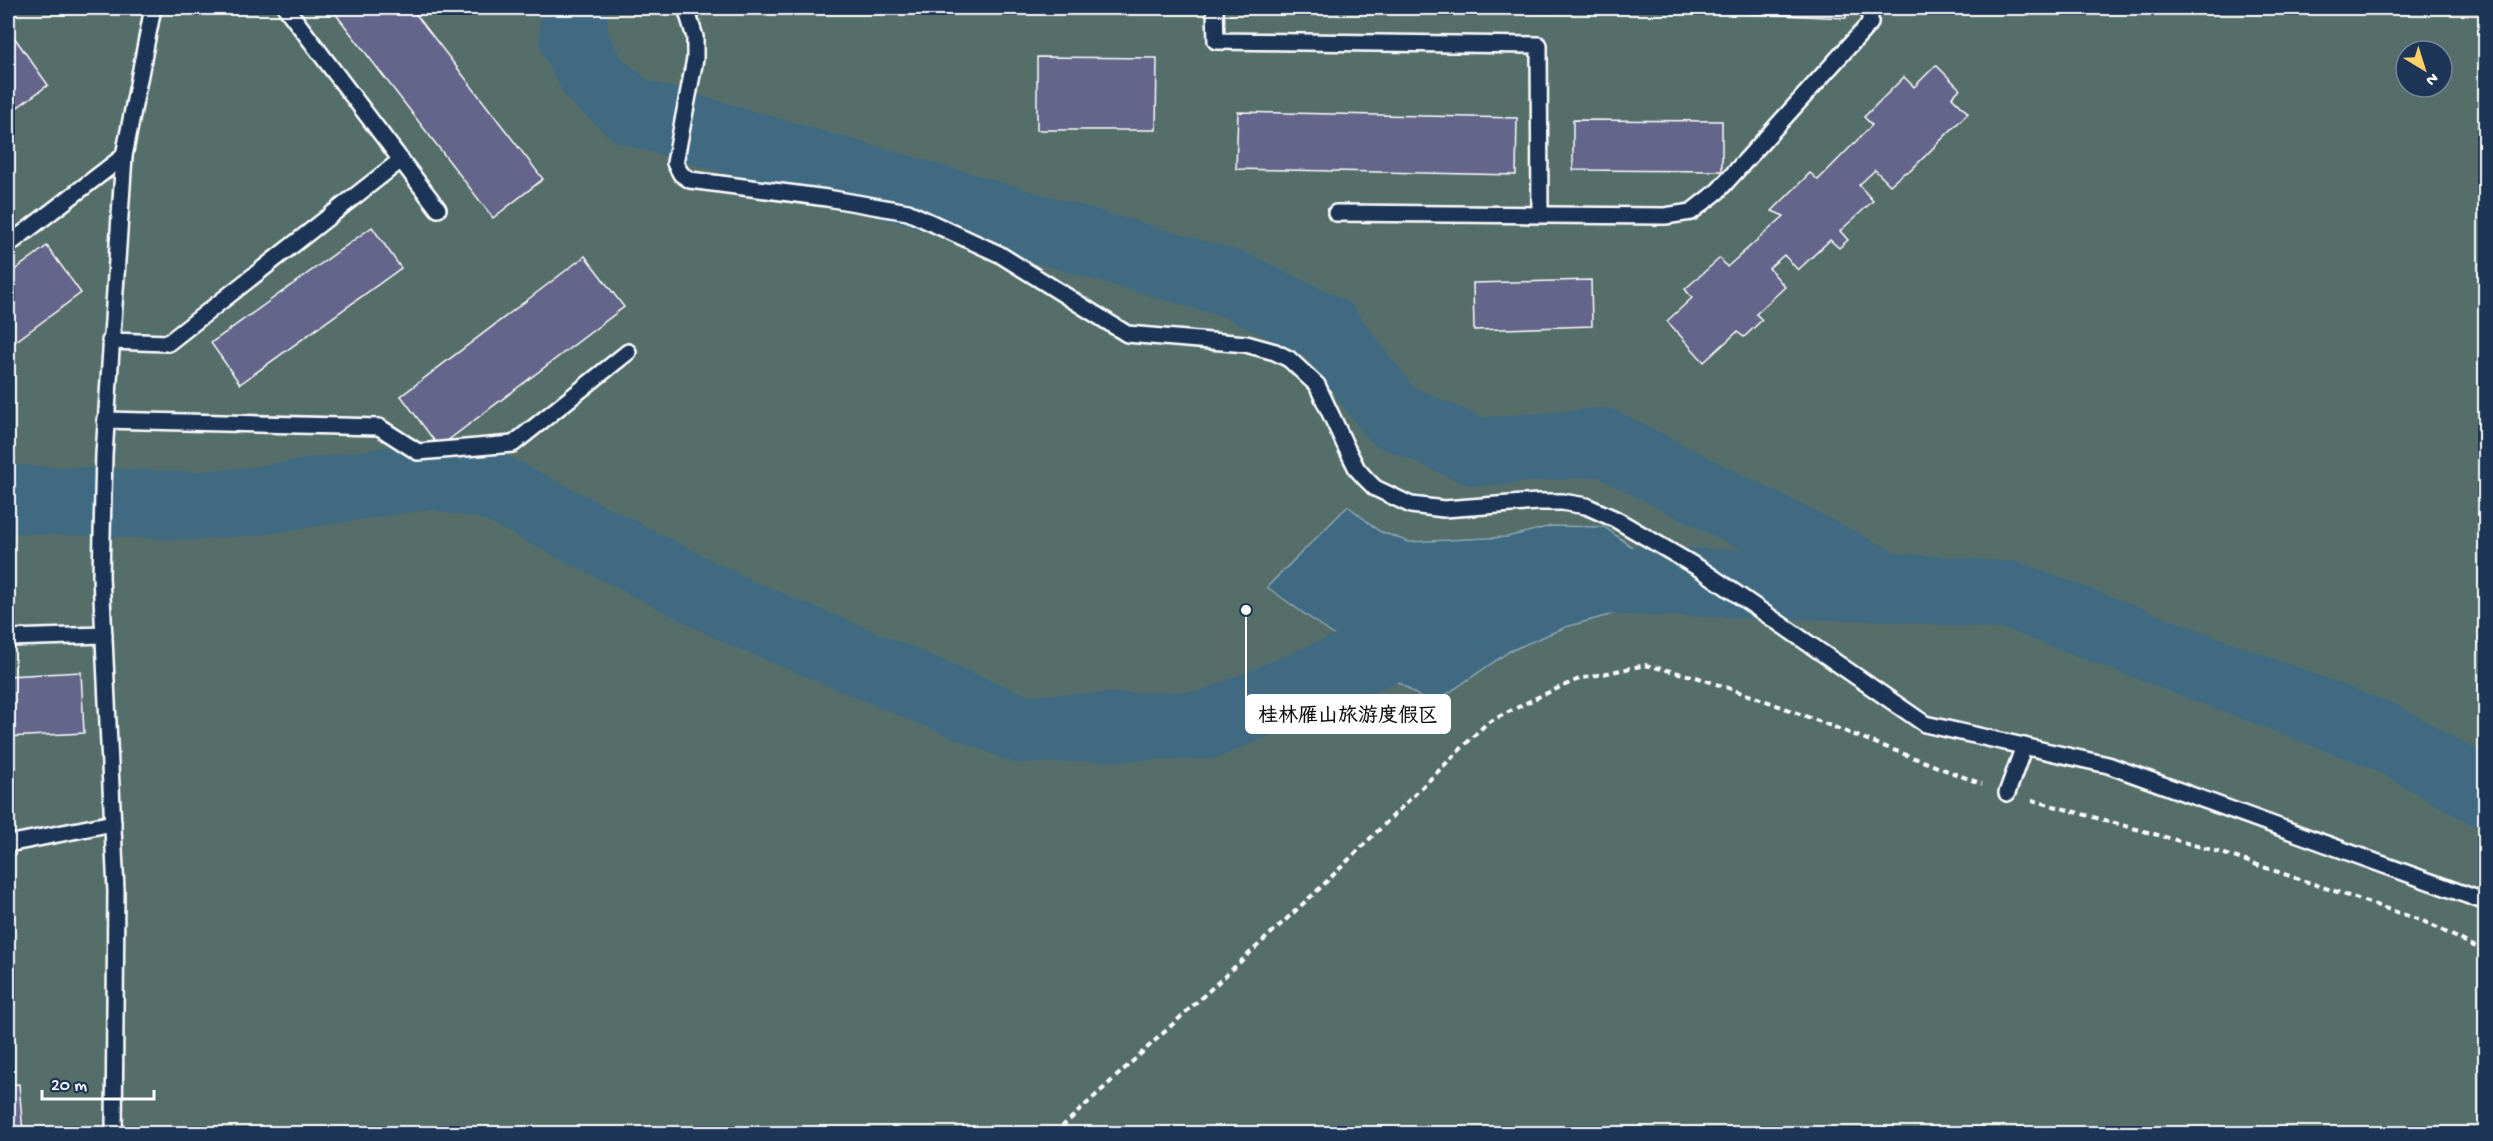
<svg xmlns="http://www.w3.org/2000/svg" width="2493" height="1141" font-family="'Gochi Hand','LXGW WenKai TC',sans-serif">
	<style>
		.green { fill: #556e6b; stroke: #aab6b5; stroke-width: 1.5; fill-rule: evenodd }
		.water { fill: #3f6b82; stroke: #8ca6b4; stroke-width: 1.5 }
		.lines { fill: none; stroke-linecap: round; stroke-linejoin: round }
		.river { stroke: #3f6b82; stroke-width: 68 }
		.building { fill: #63658a; stroke: #fff; stroke-width: 1.5 }
		.lane-casing { stroke: #fff; stroke-width: 20 }
		.path { stroke: #fff; stroke-width: 4; stroke-dasharray: 6 4.5; stroke-linecap: butt }
		.lane { stroke: #1d3557; stroke-width: 15 }
		.leader { fill: none; stroke: #fff; stroke-width: 2 }
		.callout-dot { fill: #fff; stroke: #1d3557; stroke-width: 2 }
		.callout { fill: #fff; stroke: #fff; stroke-width: 2 }
		.callout-label { font-size: 20px; text-anchor: middle; font-weight: bold; fill: #111 }
	</style>
	<rect width="100%" height="100%" fill="#2b3f61"/>
	<filter id="ink" filterUnits="userSpaceOnUse"><feTurbulence type="fractalNoise" baseFrequency=".0167" numOctaves="2"/><feDisplacementMap in="SourceGraphic" scale="12" xChannelSelector="R" yChannelSelector="G"/><feConvolveMatrix kernelMatrix="1 2 1 2 8 2 1 2 1" color-interpolation-filters="sRGB"/></filter>
	<g filter="url(#ink)">
		<path class="green" d="M8,8H2485V1133H8ZM2406,51H2442V87H2406Z"/>
		<path class="water" d="M1348,506L1379,531L1409,542L1507,537L1551,526L1604,527L1711,603L1620,612L1566,627L1510,651L1431,705L1267,587Z"/>
		<g class="lines">
			<g class="river">
				<path d="M574,8V41L593,77L631,111L1235,285L1327,329L1392,415L1477,452L1603,442L1874,579"/>
				<path d="M8,499L194,506L254,501L430,475L494,487L739,612L1020,729L1208,725L1452,622"/>
				<path d="M1587,580L1889,587L2014,596L2387,738L2486,794"/>
			</g>
		</g>
		<g class="building">
			<path d="M331,8H411L543,179L493,218Z"/>
			<path d="M1382,8H1560V13Z"/>
			<path d="M1634,8H1847L1846,18Z"/>
			<path d="M14,37L48,85L8,114V41Z"/>
			<path d="M1037,57L1157,58L1156,130H1037Z"/>
			<path d="M1936,65L1960,89L1952,97L1968,113L1910,171L1904,173L1890,185L1875,170L1859,185L1873,201L1840,231L1848,240L1839,248L1830,240L1798,270L1784,255L1769,268L1785,287L1756,314L1762,320L1744,337L1737,332L1704,362L1667,321L1692,298L1685,289L1720,258L1727,267L1784,216L1772,211L1810,173L1818,180L1872,125L1864,117L1904,77L1914,87Z"/>
			<path d="M1238,112L1517,118L1516,175L1236,169Z"/>
			<path d="M1573,120L1722,121V171L1573,170Z"/>
			<path d="M372,227L401,268L240,384L211,343Z"/>
			<path d="M47,246L81,293L8,347V275Z"/>
			<path d="M585,256L624,307L439,447L401,396Z"/>
			<path d="M1591,280L1592,326L1474,330L1473,283Z"/>
			<path d="M81,672L84,733L8,737V676Z"/>
			<path d="M19,1084L23,1133L8,1134V1085Z"/>
		</g>
		<g class="lines">
			<g class="lane-casing">
				<g id="lane">
					<path d="M286,8L438,209"/>
					<path d="M686,8L695,37V59L675,163L681,174L690,180L827,198L908,212L999,254L1127,334L1246,344L1275,352L1289,359L1317,385L1347,449L1357,469L1366,479L1375,488L1411,505L1444,509L1538,502H1562L1586,506L1615,519L1702,570L1925,724L2108,765L2486,902"/>
					<path d="M1215,8L1216,41L1539,45L1540,214"/>
					<path d="M1336,213L1665,216L1691,212L1718,191L1870,23V8"/>
					<path d="M8,245L124,156"/>
					<path d="M110,341L168,343L401,160"/>
					<path d="M105,420L379,427L418,452L513,444L628,352"/>
					<path d="M8,638L104,635"/>
					<path d="M2007,793L2024,746"/>
					<path d="M8,844L113,823"/>
					<path d="M114,1134L116,891L101,576L104,455L124,156L153,8"/>
				</g>
			</g>
			<g class="path">
				<path d="M2032,800L2219,852L2423,921L2486,952"/>
				<path d="M1054,1134L1319,889L1487,723L1536,698L1579,679L1645,665L1696,677L1766,701L1982,784"/>
			</g>
			<use href="#lane" class="lane"/>
		</g>
	</g>
	<path class="leader" d="M1246 610L1246 714"/>
	<circle class="callout-dot" cx="1246" cy="610" r="6"/>
	<rect class="callout" x="1246" y="695" width="204" height="38" rx="6"/>
	<g class="callout-label">
		<text x="1348" y="721">桂林雁山旅游度假区</text>
	</g>
	<rect width="2493" height="1141" fill="none" stroke="#1d3557" stroke-width="30"/>
	<rect x="15" y="15" width="2463" height="1111" fill="none" stroke="#fff" stroke-width="2" filter="url(#ink)"/>
	<g transform="translate(2424 69) rotate(142)"><circle r="28" fill="#1d3557" stroke="#77869a" stroke-width="1.5"/>
	<path d="M0-4.5L10 22L0 15L-10 22Z" fill="#ffd166"/>
	<text y="-9" font-size="16" font-weight="bold" text-anchor="middle" fill="#ffffff">N</text>
	</g>
	<path d="M42 1090v9h112v-9" fill="none" stroke="#ffffff" stroke-width="3"/>
	<text x="51" y="1090" font-size="18" fill="#ffffff" stroke="#1d3557" stroke-width="4.5" paint-order="stroke">20 m</text>
</svg>
